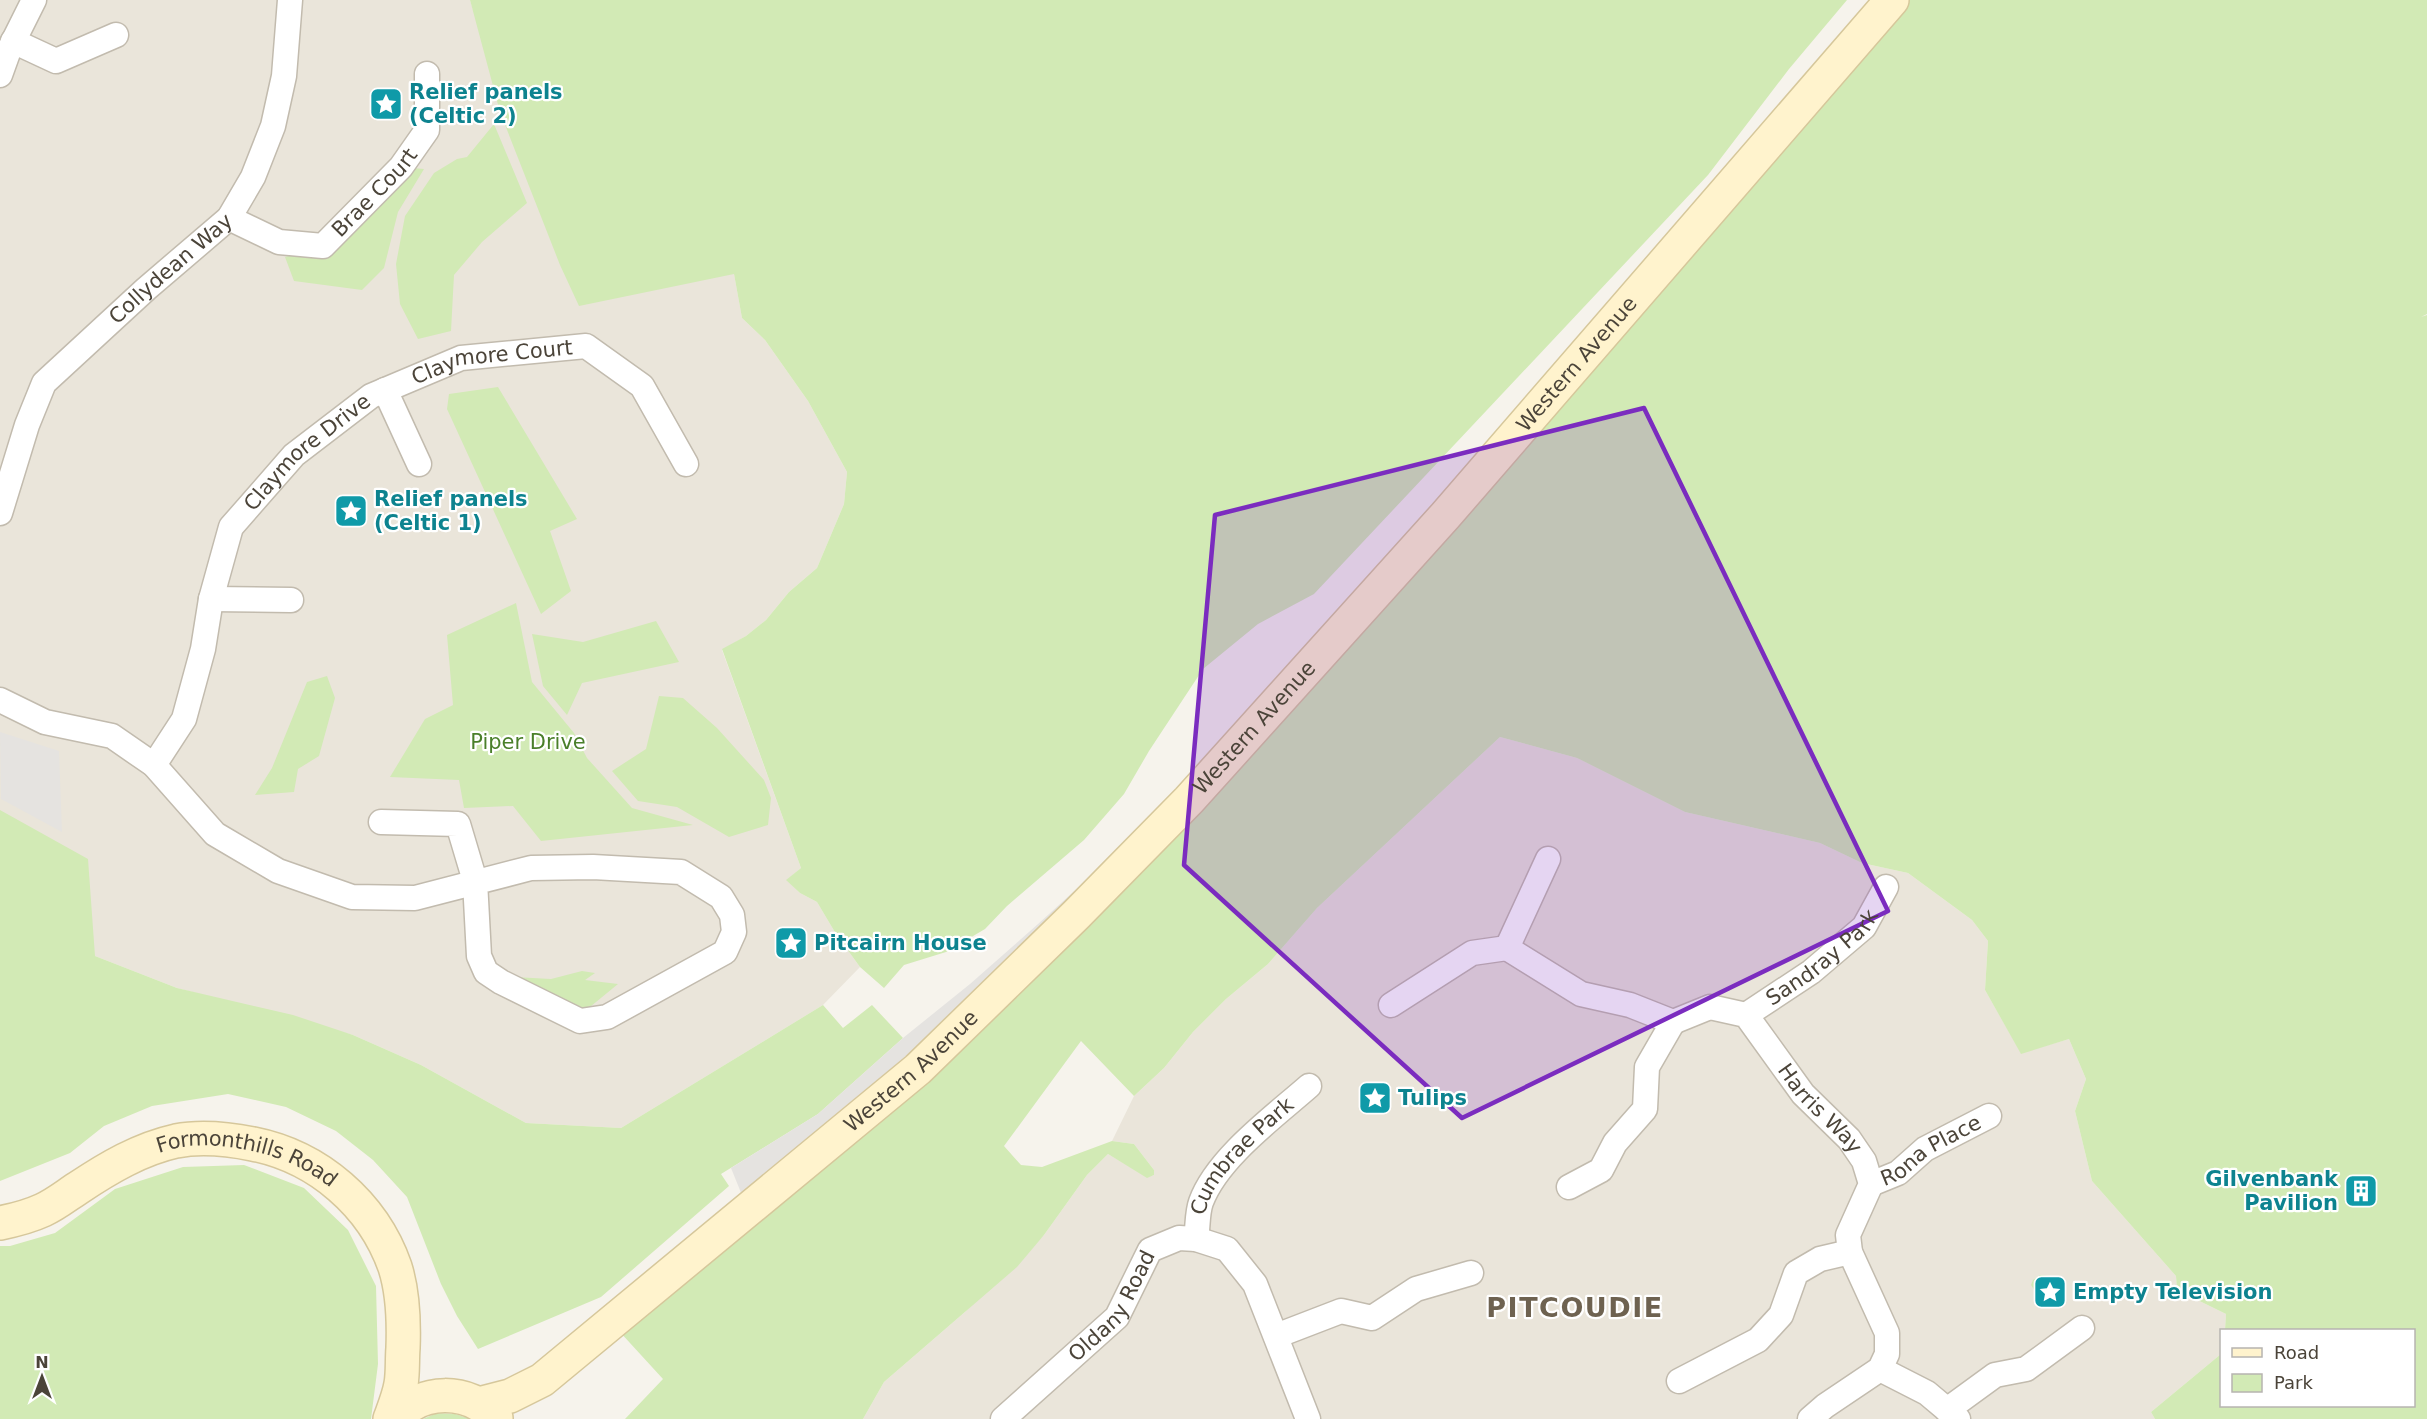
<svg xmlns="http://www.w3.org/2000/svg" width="2427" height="1419" font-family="'DejaVu Sans',sans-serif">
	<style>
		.residential { fill: #eae5da }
		.green { fill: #d2eab5 }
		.parking { fill: #e5e3e0 }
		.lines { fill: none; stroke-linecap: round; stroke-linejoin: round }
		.street-casing { stroke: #c2bbae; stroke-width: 27 }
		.secondary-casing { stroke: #d6c79b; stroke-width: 36 }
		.street { stroke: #fff; stroke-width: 24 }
		.secondary { stroke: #fff3cd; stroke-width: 33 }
		.marked { fill: #7b2cbf; fill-opacity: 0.2; stroke: #7b2cbf; stroke-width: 4.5; stroke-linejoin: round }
		.labels { text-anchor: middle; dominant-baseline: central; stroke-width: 4.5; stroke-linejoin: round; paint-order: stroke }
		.culture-label { font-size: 21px; font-weight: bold; fill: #0d838f; stroke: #fff; text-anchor: start }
		.street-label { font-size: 21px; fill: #4b4439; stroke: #fff }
		.park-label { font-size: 21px; fill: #4a7f2a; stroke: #fff }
		.district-label { font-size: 27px; font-weight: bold; letter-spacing: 1.5px; fill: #6e6250; stroke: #fff }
	</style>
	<rect width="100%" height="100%" fill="#f6f3ec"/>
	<g class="residential">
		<path d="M0,0H470L473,10L734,274L742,318L765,340L808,401L847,472L844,504L817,568L789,592L766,620L746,636L722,650L801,868L787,880L800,893L817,902L836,934L860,967L823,1005L621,1128L526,1123L421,1065L353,1035L177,988L95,956L0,970Z"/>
		<path d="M1500,737L1577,758L1685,812L1820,843L1862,863L1908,873L1972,920L1988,941L1985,990L2021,1053L2069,1039L2086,1079L2075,1111L2092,1181L2176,1276L2177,1290L2226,1314L2225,1330H2222L2221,1354L2151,1412L2155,1419H863L884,1382L965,1312L1044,1235L1087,1175L1108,1154L1147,1177L1154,1175V1170L1134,1144L1112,1141L1134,1096L1164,1068L1193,1032L1226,999L1268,964L1317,908Z"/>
	</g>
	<g class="green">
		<path d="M470,0H1847L1789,69L1708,175L1314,594L1258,624L1203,669L1149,751L1124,794L1084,840L1007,906L985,929L946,952L904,965L884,988L860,967L836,934L817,902L800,893L786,880L801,868L722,649L746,636L766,620L789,592L817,568L844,504L847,472L808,401L765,340L742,318L734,274L579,306L560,265L500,112Z"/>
		<path d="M1903,0H2427V314L2421,317L2427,315V1419H2155L2151,1412L2221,1354L2222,1406H2414V1330H2225L2226,1314L2177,1290L2176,1276L2092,1181L2075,1111L2086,1079L2069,1039L2021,1054L1985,990L1988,941L1972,920L1908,873L1862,863L1820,843L1685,812L1577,758L1500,737L1317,908L1268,964L1226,999L1193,1032L1164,1068L1134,1096L1081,1041L1004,1146L1021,1165L1042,1167L1112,1141L1134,1144L1154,1170V1175L1147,1178L1108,1154L1087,1175L1044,1235L1017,1267L884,1382L863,1419H625L663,1379L619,1331L798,1190L1041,973L1408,577Z"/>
		<path d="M494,124L527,203L482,242L454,275L451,331L418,339L400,304L396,264L405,216L434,173L457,159L467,157Z"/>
		<path d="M401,167L424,169L398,212L384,268L362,290L294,281L285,257L323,246Z"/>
		<path d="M498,387L577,519L550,531L571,591L541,614L447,409L449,394Z"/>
		<path d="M516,603L532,682L574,733L587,758L632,808L693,825L541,841L513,806L464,808L459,780L390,777L425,719L453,705L447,635Z"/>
		<path d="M656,621L679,662L582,683L567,715L543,686L532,634L583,642Z"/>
		<path d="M327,676L335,698L319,756L298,769L294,792L255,795L272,768L307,682Z"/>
		<path d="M659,696L683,698L717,728L764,780L771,798L768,825L729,837L677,807L638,801L612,771L646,749Z"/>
		<path d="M0,810L88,859L95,956L177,988L293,1015L353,1035L421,1065L526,1123L621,1128L823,1005L843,1028L872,1005L903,1038L818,1114L721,1174L729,1186L601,1297L478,1349L457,1316L441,1284L407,1197L373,1160L336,1131L286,1107L228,1094L152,1106L104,1126L70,1153L0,1181Z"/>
		<path d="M582,971L595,973L585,980L618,984L585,1011L514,977L551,979Z"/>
		<path d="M244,1165L304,1188L348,1230L376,1286L378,1364L371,1419H0V1246H10L55,1233L115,1189L183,1167Z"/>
		<path d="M2040,1275L2049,1276C2054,1284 2053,1292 2059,1299L2054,1303L2049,1298L2041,1300L2031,1285L2033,1280Z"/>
		<path d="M437,1413L455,1414L471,1419H423Z"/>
	</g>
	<g class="parking">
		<path d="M1257,725L748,1210L731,1168L818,1114L903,1038L970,984L1038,924Z"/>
		<path d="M0,732L59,751L62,832L1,799Z"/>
	</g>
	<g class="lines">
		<g class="street-casing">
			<g id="street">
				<path d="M13,41L56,61L116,35"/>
				<path d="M0,75L9,50L34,0"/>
				<path id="s1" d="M229,218L279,242L323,246L401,167L427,130V74"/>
				<path d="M385,390L419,464"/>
				<path id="s2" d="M0,513L27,425L44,383L146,289L229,218L253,177L273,126L284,76L290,0"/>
				<path d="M211,599L291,600"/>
				<path d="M0,700L45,722L112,736L154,765L215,834L278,871L352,897L415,898L531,868L593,867L681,872L721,897L732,915L734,932L725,952L607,1017L580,1021L501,982L486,972L479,956L475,881L458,824L381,822"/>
				<path id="s3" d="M154,765L184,719L203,649L211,599L231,527L294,455L371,396L461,358L586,346L642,386L686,464"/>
				<path id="s4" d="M1507,948L1581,994L1630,1005L1673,1022L1710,1007L1746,1015L1803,1094L1849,1139L1864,1161L1871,1184L1848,1235L1850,1252L1887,1333V1354L1880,1369L1825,1406L1810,1419"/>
				<path d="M1507,948L1548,859"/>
				<path d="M1391,1005L1472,953L1507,948"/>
				<path id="s5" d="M1746,1015L1811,972L1864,927L1886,887"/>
				<path id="s6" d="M1871,1184L1898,1173L1925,1149L1989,1116"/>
				<path d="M1569,1187L1601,1170L1615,1143L1645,1109L1647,1067L1673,1022"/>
				<path id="s7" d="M1196,1239C1198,1227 1197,1213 1201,1202C1217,1158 1275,1116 1309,1086"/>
				<path d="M1276,1336L1341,1311L1372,1318L1416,1289L1471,1273"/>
				<path d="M1880,1369L1927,1393L1958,1419"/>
				<path d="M1679,1381L1758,1340L1781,1315L1796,1273L1820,1259L1850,1252"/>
				<path d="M1947,1410L1995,1375L2026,1369L2082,1328"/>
				<path id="s8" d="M1003,1419L1117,1317L1150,1250L1179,1238L1196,1239L1227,1249L1255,1284L1308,1419"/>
			</g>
		</g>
		<g class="secondary-casing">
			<g id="secondary">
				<path id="s9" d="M0,1223C15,1220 30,1216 43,1210C56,1204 67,1195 78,1188C108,1168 140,1149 176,1141C202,1136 228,1139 253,1144C318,1157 373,1204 395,1267C403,1292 404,1321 403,1348C402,1360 403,1373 401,1384C399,1396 394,1408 390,1419"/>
				<path id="s10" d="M479,1404L510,1396L542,1380L918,1069L1076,915L1189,800L1445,516L1892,0"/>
				<path d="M395,1419C421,1388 468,1388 496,1418"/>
			</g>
		</g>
		<use href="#street" class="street"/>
		<use href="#secondary" class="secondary"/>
	</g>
	<path class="marked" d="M1644,408L1888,911L1462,1118L1184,865L1215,515Z"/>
	<defs>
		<g id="sight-square" transform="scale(1.725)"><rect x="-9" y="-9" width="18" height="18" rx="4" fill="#0f9aa8" stroke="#fff"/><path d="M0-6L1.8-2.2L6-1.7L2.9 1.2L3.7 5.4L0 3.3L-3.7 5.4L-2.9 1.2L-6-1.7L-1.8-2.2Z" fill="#fff"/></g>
		<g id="building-square" transform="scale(1.725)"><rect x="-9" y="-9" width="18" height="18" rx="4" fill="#0f9aa8" stroke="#fff"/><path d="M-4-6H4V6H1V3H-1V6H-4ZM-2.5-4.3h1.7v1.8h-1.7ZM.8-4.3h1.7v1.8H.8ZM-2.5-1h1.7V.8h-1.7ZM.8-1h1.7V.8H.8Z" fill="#fff"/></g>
	</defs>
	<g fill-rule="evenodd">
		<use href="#sight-square" x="386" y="104"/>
		<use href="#sight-square" x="351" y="511"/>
		<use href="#sight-square" x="791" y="943"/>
		<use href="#sight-square" x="1375" y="1098"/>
		<use href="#building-square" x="2361" y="1191"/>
		<use href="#sight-square" x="2050" y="1292"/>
	</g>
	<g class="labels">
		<g class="culture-label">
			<text x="409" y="92">Relief panels<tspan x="409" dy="24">(Celtic 2)</tspan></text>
			<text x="374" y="499">Relief panels<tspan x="374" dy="24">(Celtic 1)</tspan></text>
			<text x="814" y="943">Pitcairn House</text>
			<text x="1398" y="1098">Tulips</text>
			<text x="2338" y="1179" text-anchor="end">Gilvenbank<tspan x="2338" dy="24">Pavilion</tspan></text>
			<text x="2073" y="1292">Empty Television</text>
		</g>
		<g class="street-label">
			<text stroke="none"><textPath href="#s1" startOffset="174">Brae Court</textPath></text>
			<text stroke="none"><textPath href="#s2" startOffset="308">Collydean Way</textPath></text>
			<text stroke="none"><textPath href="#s10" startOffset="1521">Western Avenue</textPath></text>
			<text stroke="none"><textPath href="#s3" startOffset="573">Claymore Court</textPath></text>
			<text stroke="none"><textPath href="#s3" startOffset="360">Claymore Drive</textPath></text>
			<text stroke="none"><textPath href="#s10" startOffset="1035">Western Avenue</textPath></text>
			<text stroke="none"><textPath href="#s5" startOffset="96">Sandray Park</textPath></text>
			<text stroke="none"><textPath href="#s10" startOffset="549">Western Avenue</textPath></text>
			<text stroke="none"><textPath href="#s4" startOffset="380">Harris Way</textPath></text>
			<text stroke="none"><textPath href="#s6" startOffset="69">Rona Place</textPath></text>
			<text stroke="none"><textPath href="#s7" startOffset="99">Cumbrae Park</textPath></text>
			<text stroke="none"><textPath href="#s9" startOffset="270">Formonthills Road</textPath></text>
			<text stroke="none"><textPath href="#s8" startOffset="159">Oldany Road</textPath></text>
		</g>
		<g class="park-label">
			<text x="528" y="742">Piper Drive</text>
		</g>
		<g class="district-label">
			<text x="1575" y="1307">PITCOUDIE</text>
		</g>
	</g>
	<rect x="2220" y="1329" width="195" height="78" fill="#ffffff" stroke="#b7b4b0" stroke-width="1.5"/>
	<rect x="2232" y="1348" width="30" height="9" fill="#fff3cd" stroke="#b7b4b0" stroke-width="1.5"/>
	<text x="2274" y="1359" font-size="18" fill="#4b4439">Road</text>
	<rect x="2232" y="1374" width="30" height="18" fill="#d2eab5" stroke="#b7b4b0" stroke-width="1.5"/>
	<text x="2274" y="1389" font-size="18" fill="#4b4439">Park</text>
	<g transform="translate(42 1377)" stroke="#ffffff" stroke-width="4.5" paint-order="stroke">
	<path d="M0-4.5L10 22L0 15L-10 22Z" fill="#4b4439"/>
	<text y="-9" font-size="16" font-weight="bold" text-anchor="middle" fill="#4b4439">N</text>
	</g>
</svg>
